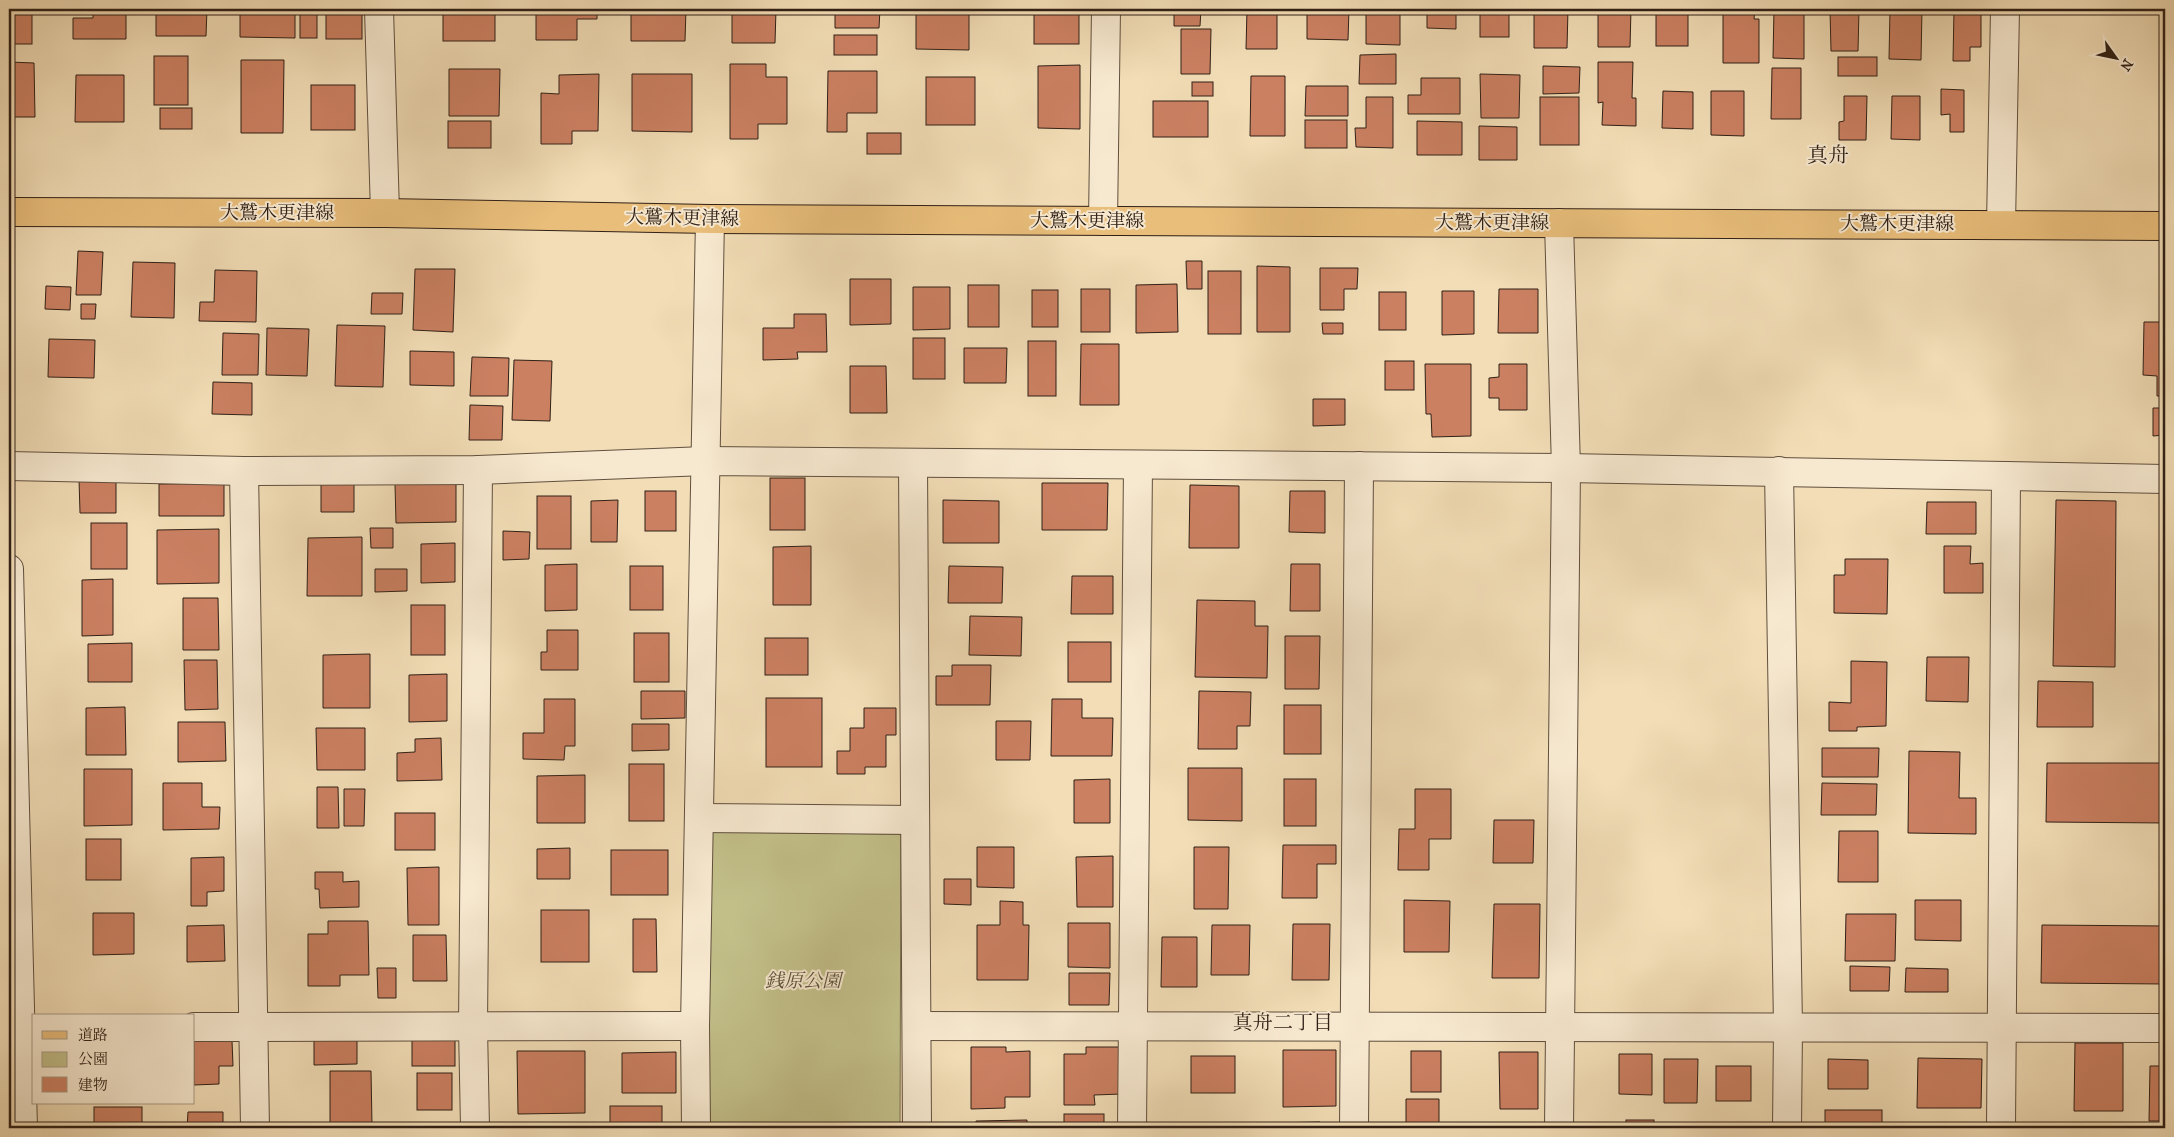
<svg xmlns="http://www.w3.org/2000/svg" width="2174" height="1137" font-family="'IM FELL French Canon','Noto Serif JP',serif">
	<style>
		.green { fill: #c2bf89; stroke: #797050 }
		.building { fill: #cb8062; stroke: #302016 }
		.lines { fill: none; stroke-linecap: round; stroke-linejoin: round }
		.minor-casing { stroke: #604f3e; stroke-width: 30 }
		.major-casing { stroke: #302016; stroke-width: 30 }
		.minor { stroke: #f7e9d0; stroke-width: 28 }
		.major { stroke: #e9be7b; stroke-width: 28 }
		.labels { text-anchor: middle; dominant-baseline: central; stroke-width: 4; stroke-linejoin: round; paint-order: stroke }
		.street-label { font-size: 19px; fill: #302016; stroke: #f7e9d0 }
		.park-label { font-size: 19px; font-style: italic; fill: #5c5038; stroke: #f7e9d0 }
		.neighbourhood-label { font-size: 20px; fill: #302016; stroke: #f7e9d0 }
		.quarter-label { font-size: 21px; fill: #302016; stroke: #f7e9d0 }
	</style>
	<rect width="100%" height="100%" fill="#f2ddb6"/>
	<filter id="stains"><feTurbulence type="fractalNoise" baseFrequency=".004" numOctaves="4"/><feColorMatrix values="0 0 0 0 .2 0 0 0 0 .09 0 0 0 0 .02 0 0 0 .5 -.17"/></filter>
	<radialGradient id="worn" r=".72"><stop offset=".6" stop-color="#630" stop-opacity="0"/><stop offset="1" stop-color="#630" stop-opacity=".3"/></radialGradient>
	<path class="green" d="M708,832L901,834L900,1128H705Z"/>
	<g class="building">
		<rect x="9" y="9" width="23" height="35"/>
		<path d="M93,9H126V39H73V18H93Z"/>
		<path d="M156,9H207L206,36H156Z"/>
		<path d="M240,9H295V38L240,37Z"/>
		<rect x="300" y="9" width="17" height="29"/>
		<rect x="326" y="9" width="36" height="30"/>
		<rect x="443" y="9" width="52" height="32"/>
		<path d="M536,9H597V19H577V40H536Z"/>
		<path d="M631,9H686L685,41H631Z"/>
		<path d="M732,9H776L775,43H732Z"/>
		<path d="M835,9H880L879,28H835Z"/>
		<path d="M916,9H969V50L916,49Z"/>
		<rect x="1034" y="9" width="45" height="35"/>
		<path d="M1174,9H1201L1200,26H1174Z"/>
		<path d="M1247,9H1277V49H1246Z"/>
		<path d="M1307,9H1349L1348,40L1307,39Z"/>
		<path d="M1366,9H1400V45L1366,44Z"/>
		<path d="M1427,9H1456V29L1427,28Z"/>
		<rect x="1480" y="9" width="29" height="28"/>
		<path d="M1534,9H1568L1567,48H1534Z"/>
		<path d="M1598,9H1631L1630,47H1598Z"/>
		<rect x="1656" y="9" width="32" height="37"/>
		<path d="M1723,9H1755L1754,19H1759V63H1723Z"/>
		<path d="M1774,9H1804V59L1773,58Z"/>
		<path d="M1830,9H1859L1858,51H1831Z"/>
		<path d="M1890,9H1922L1921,60L1889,59Z"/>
		<path d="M1954,9H1981V47H1970V61H1953Z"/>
		<path d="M1181,29H1211L1210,74H1181Z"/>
		<rect x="834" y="35" width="43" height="20"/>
		<path d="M1396,54V84H1359L1360,55Z"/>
		<rect x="154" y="56" width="34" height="49"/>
		<rect x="1838" y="57" width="39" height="19"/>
		<path d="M241,60H284L283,133H241Z"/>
		<path d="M9,62L34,63L35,117H12V133H9Z"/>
		<path d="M1598,62H1633L1632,98H1636V126L1602,125L1603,102L1598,103Z"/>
		<path d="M730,64H766V77H787V124H758V139H730Z"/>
		<path d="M1080,65V129L1038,128V66Z"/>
		<path d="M1543,66L1580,67L1579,93L1543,94Z"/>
		<path d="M1772,68H1801V119H1771Z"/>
		<path d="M449,69H500L499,116H449Z"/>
		<path d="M828,71H877V113H847V132H827Z"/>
		<path d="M599,74L598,131H572V144H541V93L559,94V75Z"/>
		<path d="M632,74H692V132L632,131Z"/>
		<path d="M1480,74L1520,75L1519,118H1481Z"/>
		<path d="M76,75H124V122H75Z"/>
		<path d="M1251,76H1285V136H1250Z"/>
		<rect x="926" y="77" width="49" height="48"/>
		<path d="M1421,78H1460V114H1408V95H1421Z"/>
		<rect x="1192" y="82" width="21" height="14"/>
		<rect x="311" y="85" width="44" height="45"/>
		<path d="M1306,86H1348V116H1305Z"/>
		<path d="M1941,89L1964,90V132H1950V114L1941,115Z"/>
		<path d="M1663,91L1693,92V129L1662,128Z"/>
		<path d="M1711,91H1744V136L1711,135Z"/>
		<path d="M1844,96H1867L1866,140H1839V122L1844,121Z"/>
		<path d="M1892,96H1920V140L1891,139Z"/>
		<path d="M1366,97H1393V148L1356,147L1355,128H1366Z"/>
		<rect x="1540" y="97" width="39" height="48"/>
		<rect x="1153" y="101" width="55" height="36"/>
		<rect x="160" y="108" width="32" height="21"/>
		<rect x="1305" y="120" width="42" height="28"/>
		<rect x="448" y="121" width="43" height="27"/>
		<path d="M1417,121L1462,122V155H1417Z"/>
		<path d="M1479,126L1517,127V160H1479Z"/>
		<rect x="867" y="133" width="34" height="21"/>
		<path d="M78,251L103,252L101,295H76Z"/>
		<path d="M1186,261H1202V289H1187Z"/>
		<path d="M133,262L175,263L174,318L131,317Z"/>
		<path d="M1257,266L1290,267V332H1257Z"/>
		<path d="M1320,268H1358L1357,289H1344V310H1320Z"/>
		<path d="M415,269H455L453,332L413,330Z"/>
		<path d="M215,270L257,271L256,322L199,321L200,302H214Z"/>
		<rect x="1208" y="271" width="33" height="63"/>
		<path d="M850,279H891V324L850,325Z"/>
		<path d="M1177,284L1178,332L1136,333V285Z"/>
		<rect x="968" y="285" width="31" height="42"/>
		<path d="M46,286L71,287L70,310L45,309Z"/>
		<path d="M913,287H950V329L913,330Z"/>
		<rect x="1081" y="289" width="29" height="43"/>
		<path d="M1499,289H1538V333H1498Z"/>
		<rect x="1032" y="290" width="26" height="37"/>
		<path d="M1442,291H1474V334L1442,335Z"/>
		<rect x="1379" y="292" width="27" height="38"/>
		<path d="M372,293H403L402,314H371Z"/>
		<path d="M81,304H96L95,319H81Z"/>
		<path d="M794,314H826L827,352H797L798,359L763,360V328H794Z"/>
		<path d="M2144,322H2165V396H2157V376L2143,375Z"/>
		<path d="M1322,323H1343V334H1323Z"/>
		<path d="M337,325L385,326L383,387L335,386Z"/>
		<path d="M267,328L309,329L307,376L266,375Z"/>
		<path d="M223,333L259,334L258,375H222Z"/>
		<rect x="913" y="338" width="32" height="41"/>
		<path d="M49,339L95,340L94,378L48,377Z"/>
		<rect x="1028" y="341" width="28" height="55"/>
		<path d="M1081,344H1119V405H1080Z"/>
		<path d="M964,348H1007L1006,383H964Z"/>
		<path d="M410,351L454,352V386L410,385Z"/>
		<path d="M472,357L509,358L508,396H470Z"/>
		<path d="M514,360L552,361L550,421L512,420Z"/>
		<rect x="1385" y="361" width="29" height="29"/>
		<path d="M1425,364H1471V436L1432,437L1431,414H1426Z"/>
		<path d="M1499,364H1527V410H1499V398H1489V378L1499,377Z"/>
		<path d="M850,366H886L887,413H850Z"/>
		<path d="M213,382L252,383V415L212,414Z"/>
		<path d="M1313,399H1345V425L1313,426Z"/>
		<path d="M470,405L503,406L502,440H469Z"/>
		<path d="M2153,408H2165V435L2153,436Z"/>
		<path d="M354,477V512H321V478Z"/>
		<rect x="770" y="478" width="35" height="52"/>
		<path d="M79,479H116V513H80Z"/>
		<path d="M224,483V516H159V484Z"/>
		<path d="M1042,483H1108L1107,530H1042Z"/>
		<path d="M395,484H456V522L396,523Z"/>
		<path d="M1190,485L1239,486V548H1189Z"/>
		<rect x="645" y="491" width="31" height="40"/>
		<path d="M1290,491H1325V533L1289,532Z"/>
		<rect x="537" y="496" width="34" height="53"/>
		<path d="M618,500L617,542H591V501Z"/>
		<path d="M943,500L999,501V543H943Z"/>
		<path d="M2056,500L2116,501L2115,667L2053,666Z"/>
		<path d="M1927,502H1976V534H1926Z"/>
		<rect x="91" y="523" width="36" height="46"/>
		<path d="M370,528H393V548H371Z"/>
		<path d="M219,529V583L157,584V530Z"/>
		<path d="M503,531L530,532L529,559L503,560Z"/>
		<path d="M362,537V596H307L308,538Z"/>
		<path d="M455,543V582L421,583V544Z"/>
		<path d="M811,546V605H773V547Z"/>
		<path d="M1944,546H1971L1970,564L1983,563V593H1944Z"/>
		<path d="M1845,559H1888L1887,614L1834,613V575H1845Z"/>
		<path d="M577,564V610L545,611V565Z"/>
		<path d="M1291,564H1320V611H1290Z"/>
		<rect x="630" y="566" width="33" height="44"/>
		<path d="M949,566L1003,567L1002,603H948Z"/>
		<path d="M375,569H407V591L375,592Z"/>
		<path d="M1072,576H1113V614H1071Z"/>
		<path d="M113,579V635L82,636V580Z"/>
		<path d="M183,598H218L219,650H183Z"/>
		<path d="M1197,600L1255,601V626H1268L1267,678L1195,677Z"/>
		<rect x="411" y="605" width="34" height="50"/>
		<path d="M970,616L1022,617L1021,656L969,655Z"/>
		<path d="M547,630H578V670H541V652H547Z"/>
		<rect x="634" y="633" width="35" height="49"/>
		<path d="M1285,636H1320L1319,689H1285Z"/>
		<rect x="765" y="638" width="43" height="37"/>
		<rect x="1068" y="642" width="43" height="40"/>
		<path d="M132,643V682H88V644Z"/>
		<path d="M370,654V708H323V655Z"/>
		<path d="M1927,657H1969L1968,702L1926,701Z"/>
		<path d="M184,660H217L218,709L185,710Z"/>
		<path d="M1851,661L1887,662L1886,726L1857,727V731H1829V702L1851,703Z"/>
		<path d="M952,665H991L990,705H936V676H952Z"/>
		<path d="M447,674V721L409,722V675Z"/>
		<path d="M2038,681L2093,682V727H2037Z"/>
		<path d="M641,691H685V718L641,719Z"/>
		<path d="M1199,691L1251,692L1250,726H1237V749H1198Z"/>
		<rect x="766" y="698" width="56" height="69"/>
		<path d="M544,699H575V746H565L564,760L523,759V733H544Z"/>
		<path d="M1052,699H1082V718H1113L1112,756H1051Z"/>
		<rect x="1284" y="705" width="37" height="49"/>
		<path d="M125,707L126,755H86V708Z"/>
		<path d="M864,708H896V735H886V767H865V774H837V751H850V728H864Z"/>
		<path d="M996,721H1031L1030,760H996Z"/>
		<path d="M178,722H225L226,761L178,762Z"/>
		<path d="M632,724H669V750L632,751Z"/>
		<path d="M316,728H365V770H317Z"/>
		<path d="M441,738L442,780L397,781V753L415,752V739Z"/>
		<path d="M1822,748H1879L1878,777H1822Z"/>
		<path d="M1909,751L1960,752L1959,798H1976V834L1908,833Z"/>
		<path d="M2047,763H2165V823L2046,822Z"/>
		<rect x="629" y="764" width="35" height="57"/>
		<path d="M1188,768H1242V821L1188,820Z"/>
		<path d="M84,769H132V825L84,826Z"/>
		<path d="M585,775V823H537V776Z"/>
		<path d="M1110,779V823H1074V780Z"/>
		<rect x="1284" y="779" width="32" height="47"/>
		<path d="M163,783H202V807H220L219,829L163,830Z"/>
		<path d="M1822,783L1877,784L1876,815H1821Z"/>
		<path d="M317,787H338L339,828H317Z"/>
		<path d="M344,789H365L364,826H344Z"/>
		<path d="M1415,789H1451V839H1429V870H1398L1399,829H1415Z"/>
		<rect x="395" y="813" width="40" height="37"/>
		<path d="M1494,820H1534L1533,863H1493Z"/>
		<path d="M1839,831H1878V882H1838Z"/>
		<rect x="86" y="839" width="35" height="41"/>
		<path d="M1283,845H1336V864H1317V898H1282Z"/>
		<path d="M977,847H1014V888L977,887Z"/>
		<path d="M1194,847H1229L1228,909H1194Z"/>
		<path d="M570,848V879H537V849Z"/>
		<rect x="611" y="850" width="57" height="45"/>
		<path d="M1113,856V907H1077L1076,857Z"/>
		<path d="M224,857V891L207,892V906H191V858Z"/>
		<path d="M439,867V925H408L407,868Z"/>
		<path d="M315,872H343V882L359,881V907L320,908L319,889H315Z"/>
		<path d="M944,879H971V905L944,904Z"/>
		<path d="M1404,900L1450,901L1449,952H1404Z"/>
		<path d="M1915,900H1961V941L1915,940Z"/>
		<path d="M1000,901L1023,902V925H1029L1028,980H977V925H1000Z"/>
		<path d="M1494,904H1540L1539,978H1492Z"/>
		<rect x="541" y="910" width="48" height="52"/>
		<path d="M93,913H134V954L93,955Z"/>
		<path d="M1846,914H1896L1895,961H1845Z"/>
		<path d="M633,919H656L657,972H633Z"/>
		<path d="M328,921H368L369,975H340V986H308V934H328Z"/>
		<path d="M1068,923H1110V968L1068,967Z"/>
		<path d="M1293,924H1330L1329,980H1292Z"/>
		<path d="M224,925L225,961L187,962V926Z"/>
		<path d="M1212,925H1250L1249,975H1211Z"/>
		<path d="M2042,925L2165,926V984L2041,983Z"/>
		<path d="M413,935H446L447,981H413Z"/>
		<path d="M1162,937H1197V987H1161Z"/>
		<path d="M1850,966L1890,967L1889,991H1850Z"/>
		<path d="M377,968H396V998H378Z"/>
		<path d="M1906,968L1948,969V992H1905Z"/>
		<path d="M1069,973H1110L1109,1005H1069Z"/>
		<path d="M314,1035H357V1064L314,1065Z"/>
		<rect x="412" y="1038" width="43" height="28"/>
		<path d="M194,1041H232L233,1066H219V1084L194,1085Z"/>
		<path d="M2075,1043H2123V1111H2074Z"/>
		<path d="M971,1047H1006V1052L1030,1051V1097H1005V1108L971,1109Z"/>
		<path d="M1086,1047H1122V1094L1094,1095L1095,1105H1064V1054H1086Z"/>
		<path d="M1283,1050H1336V1106L1283,1107Z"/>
		<path d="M517,1051H585V1113L518,1114Z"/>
		<rect x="1411" y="1051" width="30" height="41"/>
		<path d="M676,1052V1093H622V1053Z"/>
		<path d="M1499,1052H1538V1109H1500Z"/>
		<path d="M1619,1054H1652V1095L1619,1094Z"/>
		<rect x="1191" y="1056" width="44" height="37"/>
		<path d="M1918,1058L1982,1059L1981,1108H1917Z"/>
		<path d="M1664,1059H1698L1697,1103H1664Z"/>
		<path d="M1828,1059L1868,1060V1089H1828Z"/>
		<rect x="1716" y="1066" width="35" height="35"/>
		<path d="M2150,1066H2165V1121H2149Z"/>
		<path d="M330,1071H371L372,1125L330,1126Z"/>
		<rect x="417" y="1073" width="35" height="37"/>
		<path d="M1406,1099H1439V1128H1395V1123H1406Z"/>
		<rect x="610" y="1106" width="52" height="22"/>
		<rect x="94" y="1107" width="48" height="21"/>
		<rect x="1825" y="1110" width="57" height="18"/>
		<path d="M188,1112H223V1128H187Z"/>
		<rect x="1064" y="1114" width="40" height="14"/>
		<path d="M1027,1120V1128H976V1121Z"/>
		<rect x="1626" y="1120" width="28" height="8"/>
		<path d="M1320,1122V1128H1269V1123Z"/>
		<rect x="540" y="1124" width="44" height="4"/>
	</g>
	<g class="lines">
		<g class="minor-casing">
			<g id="minor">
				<path d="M379,9L385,213"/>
				<path d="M1103,221L1106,9"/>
				<path d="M1559,223L1566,468L1559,1128"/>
				<path d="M2001,225L2005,9"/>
				<path d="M913,463L917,1128"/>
				<path d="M9,466L244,471L478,470L705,461L1566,468L2165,479"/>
				<path d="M244,471L255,1128"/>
				<path d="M1779,471L1788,1027L1787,1128"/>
				<path d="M9,569L23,1128"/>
				<path d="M699,818L915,820"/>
				<path d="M918,1026L2165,1028"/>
				<path d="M194,1027L695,1026"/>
				<path d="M475,1128L473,1027L478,470"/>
				<path d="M696,1128L695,1026L710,219"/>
				<path d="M1132,1128L1138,465"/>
				<path d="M1354,1128L1359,466"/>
				<path d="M2001,1128L2006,476"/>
			</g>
		</g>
		<g class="major-casing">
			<path id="major" d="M9,212L385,213L710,219L2165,226"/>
		</g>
		<use href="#minor" class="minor"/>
		<use href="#major" class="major"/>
	</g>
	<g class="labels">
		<g class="street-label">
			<text x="277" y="213">大鷲木更津線</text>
			<text transform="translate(682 218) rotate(1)">大鷲木更津線</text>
			<text x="1087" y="221">大鷲木更津線</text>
			<text x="1492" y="223">大鷲木更津線</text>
			<text x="1897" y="224">大鷲木更津線</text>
		</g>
		<g class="park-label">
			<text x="803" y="981">銭原公園</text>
		</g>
		<g class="neighbourhood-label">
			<text x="1283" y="1022">真舟二丁目</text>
		</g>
		<g class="quarter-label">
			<text x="1828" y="155">真舟</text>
		</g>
	</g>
	<rect width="2174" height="1137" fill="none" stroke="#f2ddb6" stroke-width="30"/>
	<rect x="10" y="10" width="2154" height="1117" fill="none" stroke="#302016" stroke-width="2.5"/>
	<rect x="15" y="15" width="2144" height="1107" fill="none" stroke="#302016"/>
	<rect x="32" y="1014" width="162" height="90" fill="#f7e9d0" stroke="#a79986"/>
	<rect x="42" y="1031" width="25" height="8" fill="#e9be7b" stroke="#a79986"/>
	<text x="78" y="1040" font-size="15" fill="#302016">道路</text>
	<rect x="42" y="1052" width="25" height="15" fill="#c2bf89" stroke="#a79986"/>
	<text x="78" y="1064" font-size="15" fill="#302016">公園</text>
	<rect x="42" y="1077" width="25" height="15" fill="#cb8062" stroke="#a79986"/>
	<text x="78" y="1090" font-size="15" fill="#302016">建物</text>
	<g transform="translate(2116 58) rotate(123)" stroke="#f7e9d0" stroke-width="4" paint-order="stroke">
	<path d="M0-4L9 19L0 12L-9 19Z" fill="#302016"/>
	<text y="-8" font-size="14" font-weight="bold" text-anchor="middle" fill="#302016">N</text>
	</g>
	<rect width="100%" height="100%" filter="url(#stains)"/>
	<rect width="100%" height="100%" fill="url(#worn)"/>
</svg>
